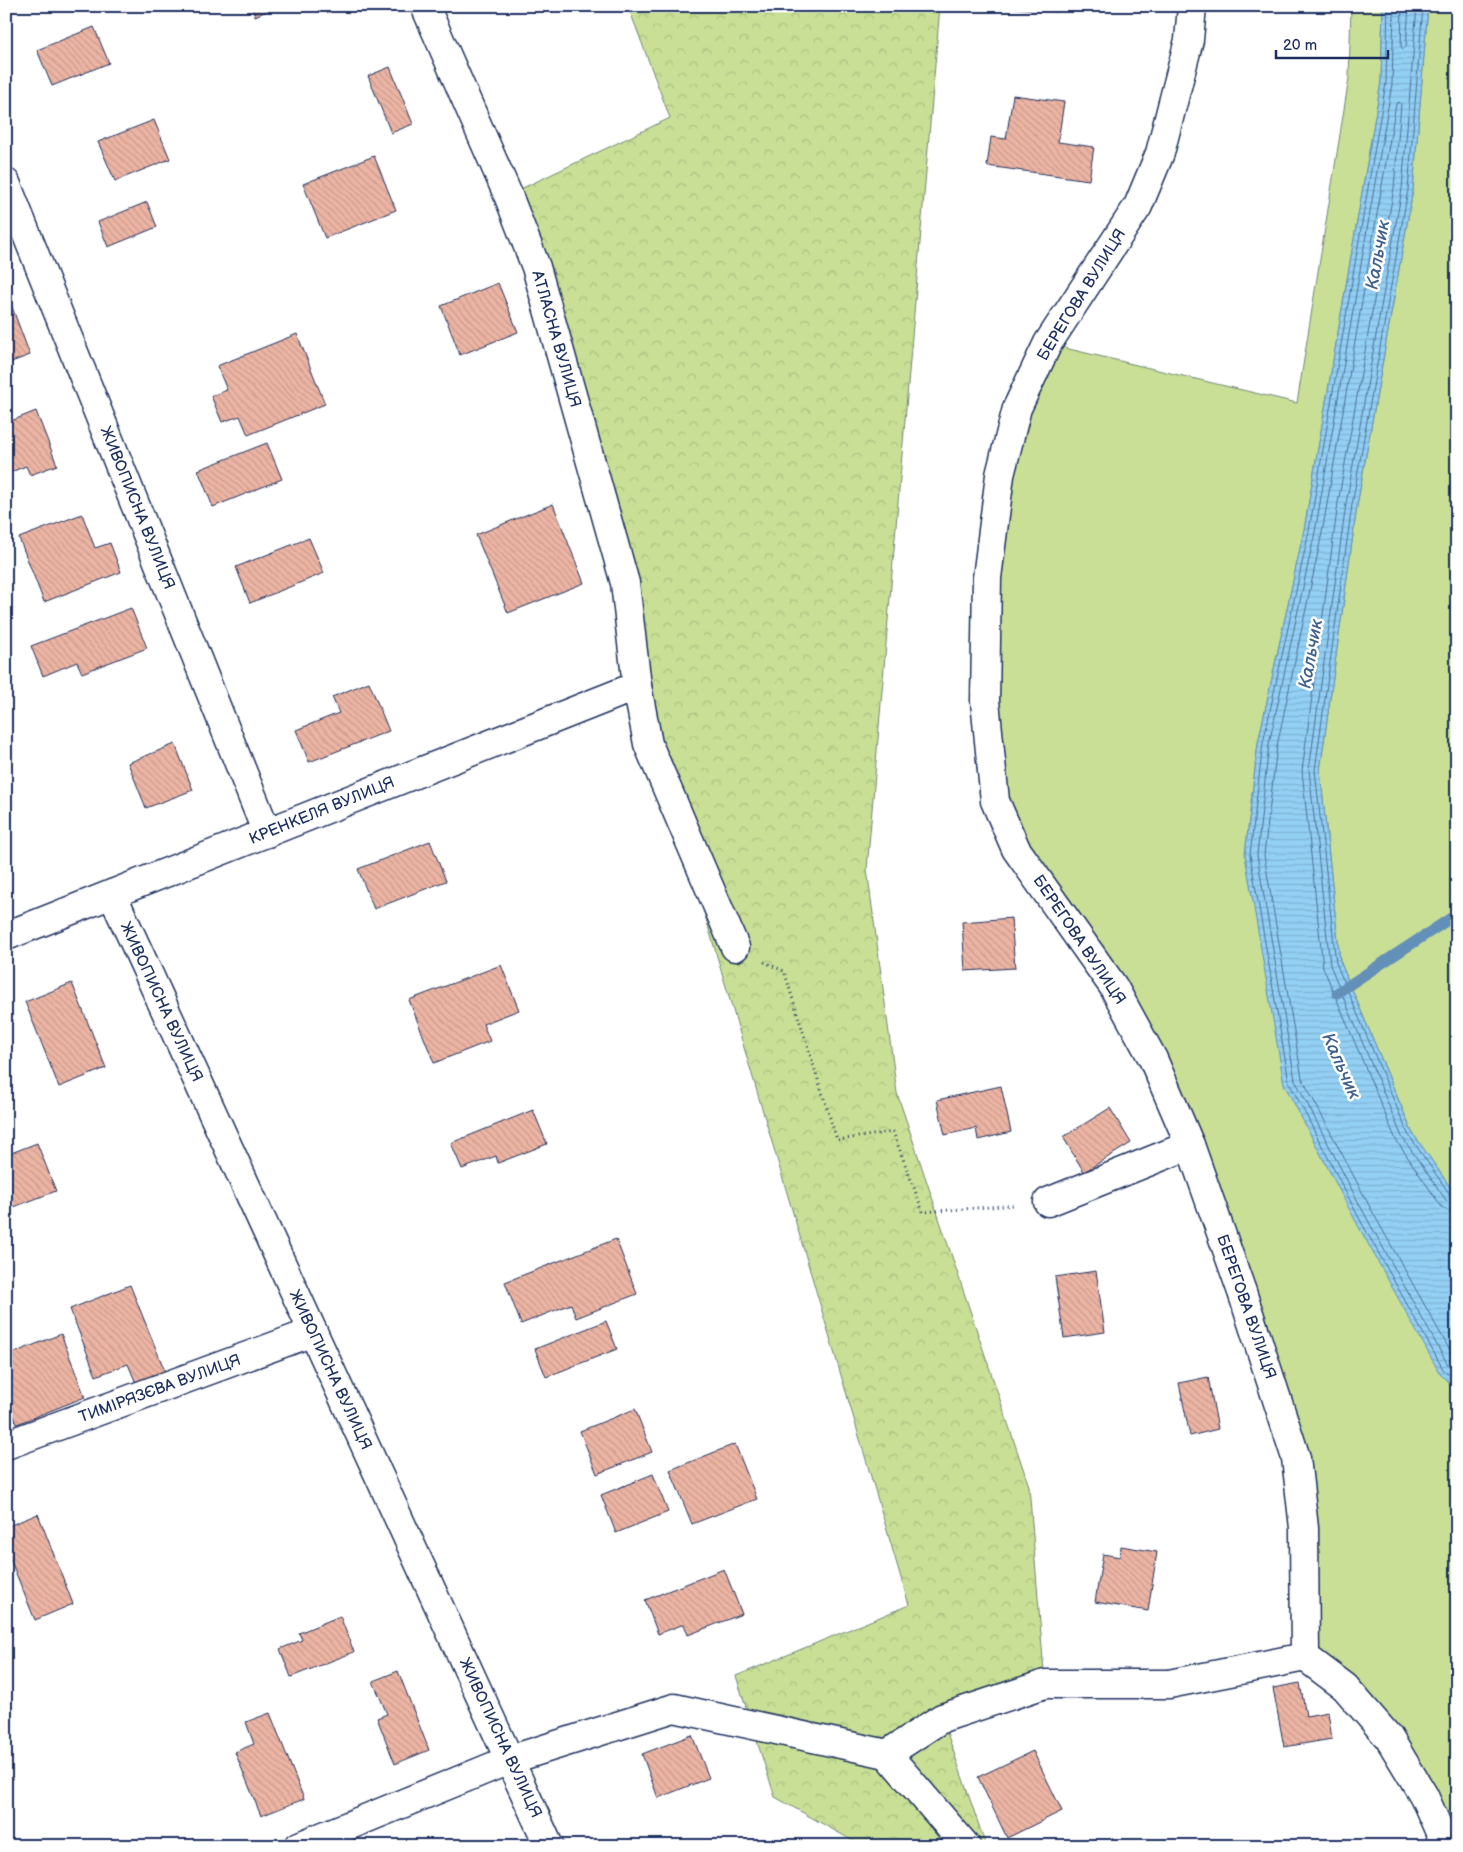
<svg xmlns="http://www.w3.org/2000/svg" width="1463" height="1852" font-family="'Balsamiq Sans',sans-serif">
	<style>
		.grass { fill: #c8df95; stroke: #72877a }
		.forest { fill: url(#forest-crowns); stroke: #72877a }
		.water { fill: url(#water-rules); stroke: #6390b8 }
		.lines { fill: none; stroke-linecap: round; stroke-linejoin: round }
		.shore { stroke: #4b6f9a; stroke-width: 1 }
		.stream { stroke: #6390b8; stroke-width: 11 }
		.building { fill: url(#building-back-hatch); stroke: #1b2f5e }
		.minor-casing { stroke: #1b2f5e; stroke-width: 31 }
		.path { stroke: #1b2f5e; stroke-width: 3; stroke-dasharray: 1 4; stroke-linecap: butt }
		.minor { stroke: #fff; stroke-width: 28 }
		.labels { text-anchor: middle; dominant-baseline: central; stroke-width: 5; stroke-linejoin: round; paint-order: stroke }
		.street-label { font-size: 16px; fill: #1b2f5e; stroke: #fff }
		.water-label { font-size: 18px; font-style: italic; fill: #3f5f8b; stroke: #fff }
	</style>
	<defs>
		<pattern id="forest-crowns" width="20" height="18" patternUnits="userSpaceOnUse" patternTransform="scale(1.25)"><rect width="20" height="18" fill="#c8df95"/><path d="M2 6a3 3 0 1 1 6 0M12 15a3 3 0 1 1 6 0" fill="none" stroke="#abc083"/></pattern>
		<pattern id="water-rules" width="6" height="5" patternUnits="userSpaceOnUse" patternTransform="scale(1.25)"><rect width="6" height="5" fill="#93d0f4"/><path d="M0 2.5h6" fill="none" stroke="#7eb3d4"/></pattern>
		<pattern id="building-back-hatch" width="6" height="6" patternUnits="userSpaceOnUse" patternTransform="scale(1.25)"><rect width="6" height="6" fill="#ecb4a3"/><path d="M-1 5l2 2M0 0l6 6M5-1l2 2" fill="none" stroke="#ca9b8f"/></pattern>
	</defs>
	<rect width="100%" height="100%" fill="#fff"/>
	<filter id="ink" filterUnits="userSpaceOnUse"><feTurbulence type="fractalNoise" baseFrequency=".02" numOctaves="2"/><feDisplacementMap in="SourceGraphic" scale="10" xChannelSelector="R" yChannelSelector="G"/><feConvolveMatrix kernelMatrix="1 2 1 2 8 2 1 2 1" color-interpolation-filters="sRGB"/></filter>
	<g filter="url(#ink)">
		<g class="grass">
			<path d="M1351,6H1383L1381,82L1304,530L1258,743L1245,855L1260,936L1439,1372L1457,1390V1846L1424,1796L1305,1657L1296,1458L1153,1059L1016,849L985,701L987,578L1048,344L1297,403L1349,78Z"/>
			<path d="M1428,6H1457V1197L1412,1132L1340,961L1320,770L1357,506L1413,190Z"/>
		</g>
		<path class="forest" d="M628,6H940L867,869L897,1093L1029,1486L1045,1684L942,1718L986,1846H862L775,1797L736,1676L909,1605L637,686L625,583L508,195L670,118Z"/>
		<path class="water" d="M1383,6H1428L1413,190L1357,506L1320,770L1340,961L1412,1132L1457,1197V1390L1439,1372L1355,1220L1284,1084L1245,855L1258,743L1304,530L1381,82Z"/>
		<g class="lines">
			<g class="shore">
				<path d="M1388,6L1386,83L1309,531L1263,743L1250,855L1289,1082L1359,1218L1443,1369L1457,1383"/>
				<path d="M1394,6L1392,84L1315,532L1269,744L1257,855L1295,1080L1365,1215L1448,1365L1457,1374"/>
				<path d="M1402,6L1401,47L1403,49L1406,47L1409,6"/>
				<path d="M1417,6L1402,189L1346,504L1309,770L1330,965L1402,1137L1446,1200L1450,1204L1457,1205"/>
				<path d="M1423,6L1408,190L1352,505L1315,770L1336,963L1408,1134L1451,1196L1457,1199"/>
				<path d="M1457,1213L1449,1212L1441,1206L1396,1140L1323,967L1302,771L1338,503L1394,188L1401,104L1399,102L1396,104L1322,533L1277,746L1264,855L1302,1078L1372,1211L1457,1363"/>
			</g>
			<path class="stream" d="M1337,993L1457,914"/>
		</g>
		<g class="building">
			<path d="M251,6H279L255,16Z"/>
			<path d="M1016,6H1057V12L1016,8Z"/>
			<path d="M94,27L109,63L52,86L37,50Z"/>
			<path d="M390,67L413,124L391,133L368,76Z"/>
			<path d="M1013,95L1064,102L1058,142L1094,147L1089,180L987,166L991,137L1006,139Z"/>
			<path d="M154,120L170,159L115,181L98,142Z"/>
			<path d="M374,156L396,210L325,238L303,184Z"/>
			<path d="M147,202L157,227L108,247L98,222Z"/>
			<path d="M498,283L518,332L460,355L441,306Z"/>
			<path d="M9,299L30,355L6,364V300Z"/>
			<path d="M297,334L325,404L248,435L240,416L222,422L211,396L227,390L217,366Z"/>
			<path d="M36,411L57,465L30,475L26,466L6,474V423Z"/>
			<path d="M267,443L282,479L213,507L198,470Z"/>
			<path d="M553,504L584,583L508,613L476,535Z"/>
			<path d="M82,514L95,548L110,543L121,572L44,602L19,538Z"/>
			<path d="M309,538L324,573L250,603L236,567Z"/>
			<path d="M131,608L147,648L82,673L77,662L43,676L31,646Z"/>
			<path d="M369,682L389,731L309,762L296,730L339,713L332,697Z"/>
			<path d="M175,744L193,790L146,808L128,763Z"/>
			<path d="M430,841L446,881L374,909L358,869Z"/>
			<path d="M1011,918L1015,968L965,971L962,922Z"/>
			<path d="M501,965L519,1010L483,1024L490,1041L434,1063L409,1000Z"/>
			<path d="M72,983L106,1068L59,1087L25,1002Z"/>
			<path d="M1001,1086L1011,1132L978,1140L976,1128L945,1135L937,1100Z"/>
			<path d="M1110,1108L1131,1143L1084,1172L1063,1137Z"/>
			<path d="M533,1110L547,1144L498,1163L496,1156L462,1169L451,1143Z"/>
			<path d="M37,1143L56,1191L6,1210V1155Z"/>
			<path d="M616,1239L637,1294L576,1318L571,1304L521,1324L505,1282Z"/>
			<path d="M1096,1271L1105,1332L1064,1338L1055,1277Z"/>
			<path d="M130,1285L167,1376L138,1388L128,1364L96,1376L70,1309Z"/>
			<path d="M606,1321L617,1349L546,1377L535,1349Z"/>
			<path d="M61,1334L85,1397L17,1424L6,1398V1356Z"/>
			<path d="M1208,1377L1218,1429L1190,1436L1179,1383Z"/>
			<path d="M635,1409L652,1452L597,1474L580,1431Z"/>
			<path d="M735,1444L757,1499L692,1524L670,1470Z"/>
			<path d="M653,1474L668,1512L616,1533L601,1495Z"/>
			<path d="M38,1514L73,1604L35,1620L6,1549V1527Z"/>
			<path d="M1121,1546L1157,1552L1148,1611L1095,1602L1103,1554L1120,1557Z"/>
			<path d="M724,1569L742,1614L688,1635L684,1624L658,1634L645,1600Z"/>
			<path d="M340,1616L354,1652L291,1677L280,1649L302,1640L299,1633Z"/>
			<path d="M398,1671L429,1750L395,1764L377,1718L387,1714L373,1681Z"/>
			<path d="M1300,1683L1306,1716L1328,1712L1332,1739L1284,1747L1273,1688Z"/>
			<path d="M270,1713L304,1799L261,1816L235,1752L254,1744L246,1722Z"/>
			<path d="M692,1735L709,1778L658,1798L642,1754Z"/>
			<path d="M1033,1751L1062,1811L1007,1838L978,1777Z"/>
		</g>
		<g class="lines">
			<g class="minor-casing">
				<g id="minor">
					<path d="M425,6L508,195L536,267L625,583L637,686L648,744L735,947"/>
					<path d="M1192,6L1189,40L1160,153L1138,206L1048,343L1017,408L1000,475L987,578L985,701L995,801L1016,849L1113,986L1153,1059L1190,1145L1242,1292L1296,1458L1304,1528L1305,1657"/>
					<path d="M6,183L267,833"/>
					<path d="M112,894L549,1846"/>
					<path d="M6,936L637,686"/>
					<path d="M1048,1202L1190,1145"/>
					<path d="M6,1445L313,1332"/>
					<path d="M1305,1657L1345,1687L1389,1738L1424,1796L1446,1846"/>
					<path d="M887,1754L942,1718L1045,1684H1169L1305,1657"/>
					<path d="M299,1846L509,1760L674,1708L887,1754L966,1846"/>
				</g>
			</g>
			<path class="path" d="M764,962L784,971L837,1140L893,1132L923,1212L1015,1205"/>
			<use href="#minor" class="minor"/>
		</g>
	</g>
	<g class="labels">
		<g class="street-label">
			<text transform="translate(1082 295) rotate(-58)">БЕРЕГОВА ВУЛИЦЯ</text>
			<text transform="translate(556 339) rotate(74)">АТЛАСНА ВУЛИЦЯ</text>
			<text transform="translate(137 508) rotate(68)">ЖИВОПИСНА ВУЛИЦЯ</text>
			<text transform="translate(322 811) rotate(-22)">КРЕНКЕЛЯ ВУЛИЦЯ</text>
			<text transform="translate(1079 940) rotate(56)">БЕРЕГОВА ВУЛИЦЯ</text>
			<text transform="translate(161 1002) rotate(65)">ЖИВОПИСНА ВУЛИЦЯ</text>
			<text transform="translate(1246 1307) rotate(71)">БЕРЕГОВА ВУЛИЦЯ</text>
			<text transform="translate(330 1370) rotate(65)">ЖИВОПИСНА ВУЛИЦЯ</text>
			<text transform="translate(160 1389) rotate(-20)">ТИМІРЯЗЄВА ВУЛИЦЯ</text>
			<text transform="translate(500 1738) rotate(65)">ЖИВОПИСНА ВУЛИЦЯ</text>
		</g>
		<g class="water-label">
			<text transform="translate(1378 255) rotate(-80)">Кальчик</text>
			<text transform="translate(1311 654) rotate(-80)">Кальчик</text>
			<text transform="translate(1341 1066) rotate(66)">Кальчик</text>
		</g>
	</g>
	<rect width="1463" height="1852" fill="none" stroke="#fff" stroke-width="25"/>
	<rect x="12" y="12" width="1438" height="1827" fill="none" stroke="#1b2f5e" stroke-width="2" filter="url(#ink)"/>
	<path d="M1276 50v8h112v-8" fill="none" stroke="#1b2f5e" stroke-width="2.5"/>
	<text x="1283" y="50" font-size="15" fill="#1b2f5e" stroke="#ffffff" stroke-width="4" paint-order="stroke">20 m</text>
</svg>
